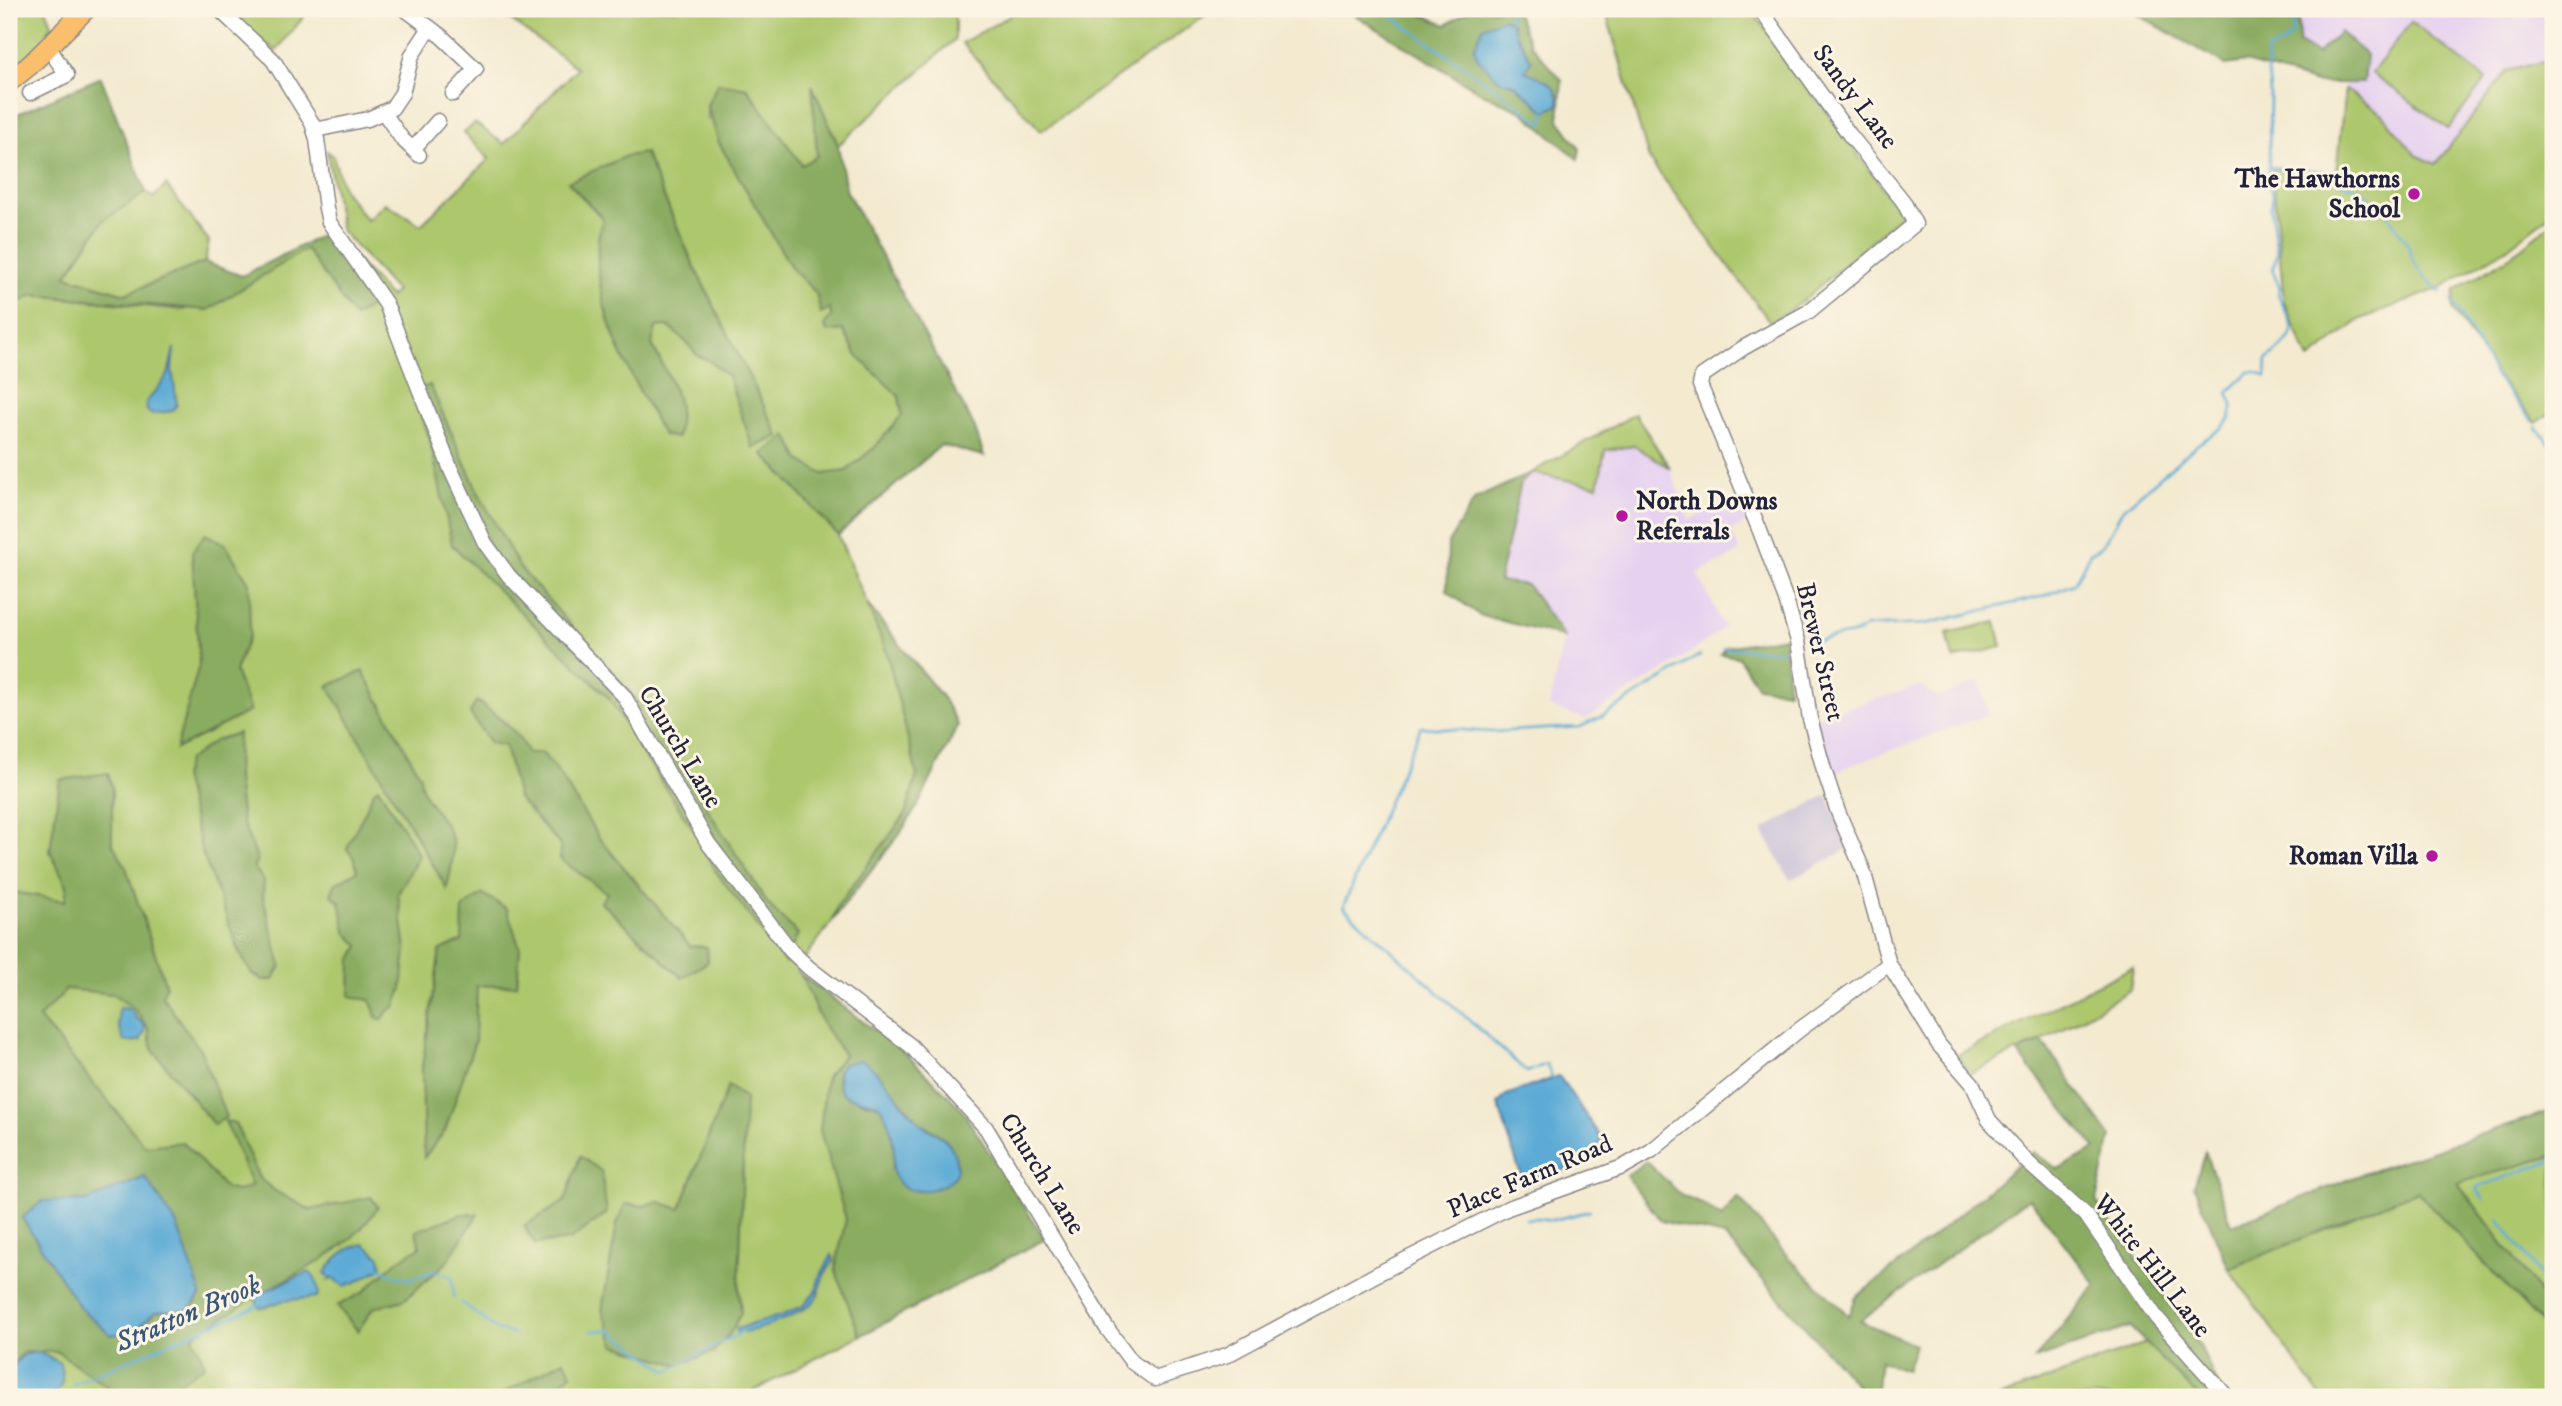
<svg xmlns="http://www.w3.org/2000/svg" width="2562" height="1406" font-family="'IM FELL DW Pica',serif">
	<style>
		.built { fill: #e6d2f0 }
		.industrial { fill: #c8bfd8 }
		.green { fill: #adc76d; stroke: #687454; stroke-width: 2; fill-rule: evenodd }
		.forest { fill: #8aac60; stroke: #56674e; stroke-width: 2; fill-rule: evenodd }
		.water { fill: #5caad5; stroke: #3f6688; stroke-width: 2 }
		.lines { fill: none; stroke-linecap: round; stroke-linejoin: round }
		.stream { stroke: #5caad5; stroke-width: 2.5 }
		.minor-casing { stroke: #8a8686; stroke-width: 17 }
		.major-casing { stroke: #8a8686; stroke-width: 22 }
		.minor { stroke: #fff; stroke-width: 14 }
		.major { stroke: #fabe6d; stroke-width: 19 }
		.poi-dot { fill: #b5179e; stroke: #fcf5e5; stroke-width: 2.5 }
		.labels { text-anchor: middle; dominant-baseline: central; stroke-width: 6; stroke-linejoin: round; paint-order: stroke }
		.street-label { font-size: 26px; fill: #22223b; stroke: #fcf5e5 }
		.poi-label { font-size: 26px; font-weight: bold; fill: #22223b; stroke: #fcf5e5; text-anchor: end }
		.water-label { font-size: 28px; font-style: italic; fill: #395879; stroke: #fcf5e5 }
	</style>
	<rect width="100%" height="100%" fill="#fcf5e5"/>
	<filter id="ink" filterUnits="userSpaceOnUse"><feTurbulence type="fractalNoise" baseFrequency=".0143" numOctaves="2"/><feDisplacementMap in="SourceGraphic" scale="14" xChannelSelector="R" yChannelSelector="G"/><feConvolveMatrix kernelMatrix="1 2 1 2 8 2 1 2 1" color-interpolation-filters="sRGB"/></filter>
	<filter id="wash" filterUnits="userSpaceOnUse"><feTurbulence type="fractalNoise" baseFrequency=".00686" numOctaves="4" result="noise"/><feDisplacementMap in="SourceGraphic" scale="28" xChannelSelector="R" yChannelSelector="G"/><feGaussianBlur stdDeviation="1.57" result="paint"/><feColorMatrix in="noise" values="0 0 0 0 0 0 0 0 0 0 0 0 0 0 0 0 0 1.4 0 .05"/><feComposite in="paint" operator="in"/></filter>
	<g filter="url(#wash)">
		<rect width="100%" height="100%" fill="#f3ead0"/>
		<g class="built">
			<path d="M2279,9H2553V212L2506,249L2440,288L2361,319L2309,360L2284,302L2272,169L2328,177L2336,173L2345,89L2341,74L2246,62Z"/>
			<path d="M1635,446L1670,468L1689,520L1741,496L1752,520L1731,531L1740,552L1697,573L1724,627L1686,656L1586,719L1549,707L1564,637L1499,582L1521,482L1531,473L1598,486L1605,449Z"/>
			<path d="M1979,681L1989,714L1846,767L1835,775L1828,768L1810,719L1920,686L1938,697Z"/>
		</g>
		<path class="industrial" d="M1827,795L1849,848L1790,880L1762,830Z"/>
		<g class="green">
			<path d="M9,9H46L52,24L46,33L57,24L59,27L9,74Z"/>
			<path d="M227,9H310L276,51L234,19Z"/>
			<path d="M495,9H955V39L838,145L812,88L846,190L984,456L941,445L838,535L868,606L943,698L958,725L917,807L805,958L798,972L908,1056L1045,1239L742,1397H9V1255L13,1244L9,1243V1213L80,1308L222,1310L11,984L9,963V300L32,295L184,310L330,231L390,297L396,291L341,230L327,151L333,156L343,189L367,220L385,203L421,225L489,159L464,133L475,123L504,144L577,68ZM747,88L777,131L708,119L707,105Z"/>
			<path d="M1053,9H1214L1041,131L962,43L1020,10Z"/>
			<path d="M1605,9H1750L1902,214L1799,304L1770,322L1649,159Z"/>
			<path d="M2411,22L2486,79L2448,129L2372,73Z"/>
			<path d="M2542,62L2553,71V212L2506,249L2440,288L2361,319L2309,360L2284,302L2272,169L2328,177L2336,173L2345,89L2383,115L2416,155L2436,164L2507,71Z"/>
			<path d="M166,185L209,241L205,262L125,294L66,276L102,221L146,192L153,198Z"/>
			<path d="M2553,222V412L2536,423L2500,380L2453,310L2455,290L2511,256Z"/>
			<path d="M1635,414L1670,468L1635,446L1605,450L1598,486L1531,473Z"/>
			<path d="M1996,622L2002,647L1953,659L1947,633Z"/>
			<path d="M2133,967L2130,990L2053,1035L1971,1073L1957,1055Z"/>
			<path d="M2553,1156V1311L2457,1182Z"/>
			<path d="M2417,1191L2553,1336V1397H2321L2229,1269Z"/>
			<path d="M2146,1343L2199,1397H1999Z"/>
		</g>
		<g class="forest">
			<path d="M1345,9H1410L1446,25L1471,9H1515L1531,45L1562,80L1559,120L1580,149L1578,159L1520,110L1483,94ZM1511,21L1516,35L1531,60L1525,71L1541,108L1514,84Z"/>
			<path d="M2128,9H2298L2299,43L2317,54L2340,32L2366,55L2363,83H2316L2246,62L2226,65Z"/>
			<path d="M101,77L146,192L103,221L66,276L125,294L205,262L242,276L330,231L370,289L376,303L354,317L306,249L208,310L33,295L9,307V130L13,116Z"/>
			<path d="M718,83L747,88L802,165L817,156L812,85L838,145L846,190L974,426L984,456L941,445L838,535L763,454L787,435L800,460L823,474L846,471L875,447L902,415L899,396L857,356L843,330L827,332L824,325L831,317L830,308L821,313L816,293L792,269L719,143L707,105Z"/>
			<path d="M645,153L694,266L779,436L753,448L728,376L708,360L698,356L685,341L668,326L656,327L652,344C669,381 686,395 677,438L663,435C634,379 602,330 598,266C598,247 596,236 603,219L568,182L626,156Z"/>
			<path d="M430,385L478,492L520,568L640,703L768,904L798,934L785,963L714,869L699,838L645,757L609,698L452,545L430,440L412,392Z"/>
			<path d="M1531,473L1521,483L1499,581L1527,585L1564,637L1479,615L1447,591L1448,543L1475,499Z"/>
			<path d="M205,534L225,544L249,583L250,634L235,671L250,711L176,749L199,665L192,552Z"/>
			<path d="M867,604L943,698L958,725L917,807L899,835L833,919L838,905L905,815L917,775L887,654Z"/>
			<path d="M1785,637L1788,691L1758,687L1738,657L1720,654L1726,647Z"/>
			<path d="M363,671L420,776C420,802 447,817 452,840C455,855 450,874 447,889L328,686Z"/>
			<path d="M477,701C499,717 516,729 528,753H542L557,770L599,838L690,946L707,947L708,962L682,978L601,902L607,893L560,859V845L518,798L505,746L490,743L470,713Z"/>
			<path d="M238,733L237,779L242,822L257,858L254,867L264,881L263,897L281,966L273,980H263L252,974L240,954L202,852L183,777L188,760L216,740Z"/>
			<path d="M108,773L112,788V843L125,865L166,986L162,996L201,1051L226,1117L214,1125L152,1049L148,1028L134,1009L113,994L67,989L39,1018L145,1146L183,1142L226,1189L239,1191L252,1186L225,1121L235,1123L259,1178L275,1191L310,1210L371,1197L378,1207C350,1251 306,1268 262,1293C239,1307 216,1322 193,1336L205,1365L160,1397H122L58,1352H24L9,1367V1254L13,1244L9,1243V891L65,901L67,886L50,851L60,780ZM43,1201H87L201,1294L192,1308L155,1312L135,1331Z"/>
			<path d="M378,787L419,855L398,894L406,949L402,989L395,1007L388,1011L382,1020L376,1017L371,1000L355,998L350,995L351,961L359,946L346,932L340,902L331,895L335,884L357,871L355,859L347,849C352,834 358,826 365,812C369,802 370,795 378,787Z"/>
			<path d="M483,894L507,909L520,949L517,985L477,986L475,1041L445,1131L424,1158L422,1067L440,950L462,941L463,908Z"/>
			<path d="M801,975L908,1056L960,1107L1045,1239L860,1336L835,1269L846,1219L820,1131L826,1077L844,1055L822,1023ZM867,1064L921,1124L939,1134L892,1169C897,1148 892,1122 879,1105L862,1102L840,1089L837,1079L839,1069Z"/>
			<path d="M2042,1041L2111,1137L2096,1201L2201,1348L2223,1397H2199L2130,1327L2035,1359L2096,1285L2029,1198L1860,1321L1915,1345L1906,1370L1880,1361L1876,1397H1867L1724,1236L1661,1221L1626,1176L1646,1161L1682,1196L1704,1205L1721,1217L1738,1197L1789,1258L1849,1316L1856,1297L1929,1240L2033,1152L2058,1169L2096,1149L2017,1052Z"/>
			<path d="M728,1086L745,1098L739,1288L741,1313L730,1334L713,1352L679,1365L615,1345L602,1310L617,1224L625,1204L644,1206L657,1201L680,1209Z"/>
			<path d="M2553,1110V1156L2458,1183L2553,1311V1336L2417,1191L2229,1269L2194,1186L2205,1152L2232,1225L2360,1175Z"/>
			<path d="M580,1156L601,1171L607,1213L570,1240L535,1244L524,1226L565,1201Z"/>
			<path d="M461,1214H478L446,1263L404,1300L373,1308L358,1331L337,1306L362,1293L395,1263L420,1247L416,1231Z"/>
			<path d="M564,1360L572,1374L542,1397H497Z"/>
		</g>
		<g class="water">
			<path d="M1503,18L1511,21L1516,35L1531,60L1525,71C1544,79 1559,83 1559,105L1545,111L1514,84L1504,82L1495,77L1478,59L1474,48L1483,27Z"/>
			<path d="M174,348L172,369L177,405L172,411L151,414L147,411L146,403L168,375Z"/>
			<path d="M119,1008L130,1009L136,1018L144,1024L145,1031L140,1041L127,1042L123,1039L118,1024Z"/>
			<path d="M862,1060C886,1076 900,1104 921,1124C929,1131 940,1133 948,1142C953,1148 956,1158 957,1167C958,1189 909,1200 897,1181C890,1172 894,1165 894,1156C894,1139 889,1118 879,1105C857,1095 833,1106 839,1069L846,1063Z"/>
			<path d="M1559,1076L1602,1139L1591,1160L1524,1185L1498,1104L1506,1095Z"/>
			<path d="M145,1177L177,1225L201,1294L190,1309L155,1312L135,1331L111,1335L80,1308L22,1218L43,1201H87Z"/>
			<path d="M364,1244L380,1257L382,1268L356,1282L344,1286L333,1279L329,1280L331,1278L325,1273C335,1258 344,1248 364,1244Z"/>
			<path d="M832,1255L834,1260C830,1267 824,1273 822,1280C820,1288 820,1294 814,1301C802,1314 754,1334 736,1332V1329L783,1315L803,1306L816,1291L819,1278Z"/>
			<path d="M309,1272C316,1277 321,1289 317,1297L282,1301L263,1308L259,1307L255,1298L258,1294Z"/>
			<path d="M30,1353H40L59,1362C74,1404 35,1397 9,1397V1371L22,1356Z"/>
		</g>
		<g class="lines">
			<g class="stream">
				<path d="M1381,9L1492,86L1543,124L1545,111"/>
				<path d="M1510,9L1511,21"/>
				<path d="M2294,9L2293,33L2286,41L2266,52L2270,92L2269,167L2322,171L2342,184L2358,188L2371,197L2386,212L2407,243L2413,261L2425,278L2441,292"/>
				<path d="M2452,301L2499,381L2532,421"/>
				<path d="M2536,427L2553,447"/>
				<path d="M1809,642L1858,633L1866,627L1925,624L2044,596L2074,584L2090,553C2109,546 2113,524 2123,509L2198,444L2222,428L2230,419L2233,404L2228,392L2249,372H2256L2266,377L2267,360C2304,328 2293,333 2278,293L2280,288L2273,271L2277,253L2271,207L2273,196L2267,180L2269,167"/>
				<path d="M1723,648L1786,651"/>
				<path d="M1553,1079L1546,1064L1527,1072L1343,907L1421,727L1491,732L1580,727L1603,716L1700,655"/>
				<path d="M2484,1200L2476,1188L2553,1160"/>
				<path d="M1526,1219L1538,1218L1553,1220L1590,1211"/>
				<path d="M2498,1219L2553,1292"/>
				<path d="M380,1268L398,1277L410,1279L435,1271L452,1277L454,1297"/>
				<path d="M461,1302L497,1330L514,1334"/>
				<path d="M592,1331L610,1330L668,1371L742,1332"/>
				<path d="M73,1384L259,1305"/>
			</g>
		</g>
	</g>
	<g filter="url(#ink)">
		<g class="lines">
			<g class="minor-casing">
				<g id="minor">
					<path d="M219,9L273,60L312,123L317,139L326,208L329,222L386,304L451,470L485,543L509,576L624,696L708,843L791,951L809,968L911,1046L986,1128L1106,1327L1132,1362L1155,1379L1227,1355L1381,1272L1508,1208L1623,1167L1651,1151L1799,1030L1889,964"/>
					<path d="M405,9L441,36L476,69L453,94"/>
					<path d="M1760,9L1849,134L1903,201L1915,224L1808,312L1743,348L1702,376L1700,385L1760,531L1786,600L1798,641L1810,719L1824,770L1838,812L1863,870L1889,964L1939,1045L1972,1083L1989,1120L2026,1161L2086,1215L2156,1317L2227,1397"/>
					<path d="M30,93L67,75L48,47"/>
					<path d="M384,113L402,139L419,155"/>
					<path d="M315,130L368,119L392,108L402,93L412,55L430,28"/>
					<path d="M413,149L438,121"/>
				</g>
			</g>
			<g class="major-casing">
				<path id="major" d="M9,82L30,65L86,9"/>
			</g>
			<use href="#minor" class="minor"/>
			<use href="#major" class="major"/>
		</g>
	</g>
	<g class="poi-dot">
		<circle cx="2414" cy="194" r="7"/>
		<circle cx="1622" cy="516" r="7"/>
		<circle cx="2432" cy="856" r="7"/>
	</g>
	<g class="labels">
		<g class="street-label">
			<text transform="translate(1855 97) rotate(53)">Sandy Lane</text>
			<text transform="translate(1820 652) rotate(77)">Brewer Street</text>
			<text transform="translate(680 747) rotate(59)">Church Lane</text>
			<text transform="translate(1042 1174) rotate(58)">Church Lane</text>
			<text transform="translate(1530 1177) rotate(-23)">Place Farm Road</text>
			<text transform="translate(2152 1266) rotate(52)">White Hill Lane</text>
		</g>
		<g class="poi-label">
			<text x="2400" y="179">The Hawthorns<tspan x="2400" dy="30">School</tspan></text>
			<text x="1636" y="501" text-anchor="start">North Downs<tspan x="1636" dy="30">Referrals</tspan></text>
			<text x="2418" y="856">Roman Villa</text>
		</g>
		<g class="water-label">
			<text transform="translate(188 1314) rotate(-23)">Stratton Brook</text>
		</g>
	</g>
	<rect width="2562" height="1406" fill="none" stroke="#fcf5e5" stroke-width="35"/>
</svg>
